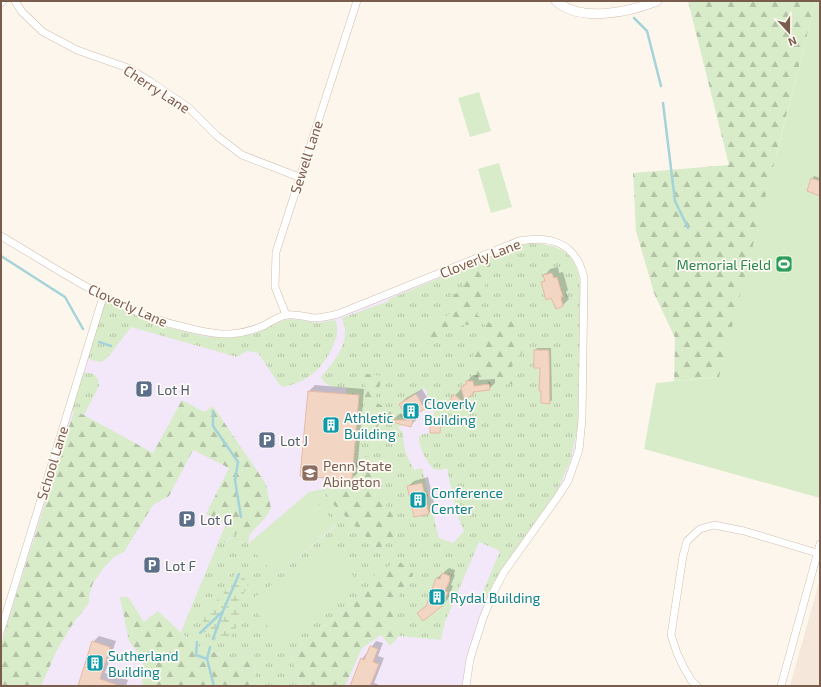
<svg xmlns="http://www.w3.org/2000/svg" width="821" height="687" font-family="'Exo 2',sans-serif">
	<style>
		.residential { fill: #f5e8da }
		.education { fill: #f3e8fa }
		.grass { fill: url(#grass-tufts); fill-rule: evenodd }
		.forest { fill: url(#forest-firs) }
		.wetland { fill: url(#wetland-marsh) }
		.pitch { fill: #d8ecc9 }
		.shadow { fill: #0003 }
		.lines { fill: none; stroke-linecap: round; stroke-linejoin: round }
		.stream { stroke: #a5d3da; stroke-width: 2.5 }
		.building { fill: #f3d5c3; stroke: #e6bba3 }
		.street-casing { stroke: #d1beb0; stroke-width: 8 }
		.secondary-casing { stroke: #d6c0b0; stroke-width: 10 }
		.street { stroke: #fff; stroke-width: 7 }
		.secondary { stroke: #fff; stroke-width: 9 }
		.labels { text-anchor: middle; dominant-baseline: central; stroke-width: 3.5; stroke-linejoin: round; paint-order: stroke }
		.street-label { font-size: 14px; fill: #7a5c4d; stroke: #fffaf3 }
		.leisure-label { font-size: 14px; fill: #27864d; stroke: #fffaf3; text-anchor: end }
		.service-label { font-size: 14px; fill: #4e5e75; stroke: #fffaf3; text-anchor: start }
		.culture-label { font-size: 14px; fill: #0d838f; stroke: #fffaf3; text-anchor: start }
		.education-label { font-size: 14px; fill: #785e54; stroke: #fffaf3; text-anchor: start }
	</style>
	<defs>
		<pattern id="grass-tufts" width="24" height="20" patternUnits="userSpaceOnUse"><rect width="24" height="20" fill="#d8ecc9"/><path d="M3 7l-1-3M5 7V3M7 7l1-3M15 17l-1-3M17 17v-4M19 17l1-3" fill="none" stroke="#b4c2a5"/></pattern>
		<pattern id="forest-firs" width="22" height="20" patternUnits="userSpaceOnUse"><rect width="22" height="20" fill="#d8ecc9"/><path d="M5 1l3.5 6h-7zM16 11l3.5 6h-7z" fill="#b4c2a5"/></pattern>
		<pattern id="wetland-marsh" width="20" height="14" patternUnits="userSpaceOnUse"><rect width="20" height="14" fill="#d8ecc9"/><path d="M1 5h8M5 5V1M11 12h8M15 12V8" fill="none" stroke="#b4c2a5"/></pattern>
	</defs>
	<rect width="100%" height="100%" fill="#fdf6ec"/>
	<path class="residential" d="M820,579V686H790Z"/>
	<path class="education" d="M449,270L485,334L505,420L582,404L579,450L568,481L504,572L483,618L466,686H1V630L103,297L151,318L228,334L276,318L326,317Z"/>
	<g class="grass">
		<path d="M529,243C559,244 575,251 580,282L578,427L570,462L556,493L501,570L484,601H479L500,551L479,542L445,622L441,640L399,636L393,612L398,602L399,589L410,584L398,560C385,572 379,571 369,589L290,654L301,686H255L254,649L233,660L193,644L181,632L219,540L225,543L242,529L250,534L248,544L276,576L336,526L309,492L327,488L329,500L380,551L383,540L397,522L385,505L382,490L386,472L370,457L354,455L359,395L346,394V388C335,387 327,388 321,377C331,365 347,347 345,330C345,326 343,322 342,318L389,301V299L510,249ZM425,388L434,412L432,433L423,434L419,437C419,449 426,459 433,469L441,470L447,468L456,512L464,531L453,543L439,538L422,468L414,470C407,457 403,447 403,432L398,428L402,425L405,415L399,404Z"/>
		<path d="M105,300L151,323L207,337H234L254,334L284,320L292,319L318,323L335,320C343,333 328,358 319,368C311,377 295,385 283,387L279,384L258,353L247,351L237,357L131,327L109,356L102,362L91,360L87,357Z"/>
		<path d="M82,372L94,374L98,379L99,386L84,415L71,410Z"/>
	</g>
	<g class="forest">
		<path d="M688,1H816L777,151L730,376L674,381L675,338L654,293L636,231L633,173L729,165Z"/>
		<path d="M492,258L477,315L493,325L509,313L524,351L512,361L514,384L474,386L471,375L474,348L487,341L485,324L463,325L430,343L419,335L452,312L451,295L465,291L459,271Z"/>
		<path d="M360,373L383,376L374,402L399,412V424L379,423L377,430L361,434L365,402L364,393L367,390Z"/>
		<path d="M182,400L204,412L213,406L266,484L271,508L266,517L250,534L242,529L224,543L219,540L226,524L206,514L229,468L193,450L169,496L153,505L124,552L114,557L103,569L93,583L89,595V603L74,622L58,648L41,686H1V644L74,411L84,415L153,453Z"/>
		<path d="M354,455L370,457L386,472L382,490L386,505L397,522L396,537L383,541L380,551L329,500L327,488L344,489L352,481Z"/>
		<path d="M398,560L413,574L410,584L399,589L398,602L393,612L399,636L390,646L381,635L362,648L345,686H301L290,654L369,589L374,578L376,567L382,571Z"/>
		<path d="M120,597H128L144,622L158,611L193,644L233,660L254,649L255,686H142L143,659L129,641Z"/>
	</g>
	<path class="wetland" d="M236,574H239L245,579L248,586L239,602L241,617L231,637L224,641L213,639L208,632L200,633L198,631L205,617L208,608L223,595L228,584L233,577Z"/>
	<g class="pitch">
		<path d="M816,1H820V498L644,449L656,383L719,377Z"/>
		<path d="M479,92L491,131L470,137L458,98Z"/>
		<path d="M499,163L512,207L491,213L478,169Z"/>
		<path d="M309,492L336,525L276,576L248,544Z"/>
		<path d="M330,543L359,584L278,641L249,601Z"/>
	</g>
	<g class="shadow">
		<path d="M814,176L820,178V195L812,179Z"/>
		<path d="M558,267L559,273L563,272L568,290L566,292L569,299L563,305L554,300L542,282L546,279L545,275L550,269Z"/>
		<path d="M537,348H551L552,400L549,403L541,367L535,351Z"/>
		<path d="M473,375H478L479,380L495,379V383L489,389L476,391L459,406L450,401L461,389L463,391L467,381Z"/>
		<path d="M315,385L364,389L357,474L351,479L309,391Z"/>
		<path d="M422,389L430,402L424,408L412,415H418L416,420L410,426L393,420L399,414H406L400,404L406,398Z"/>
		<path d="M428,477L435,507L429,513L415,516L408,487L414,481Z"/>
		<path d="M449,568L455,570L454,575H455L451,585L453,586L448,599L442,605L418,613L427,605L437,578Z"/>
		<path d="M99,636L116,641L105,673L128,680L126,686H79L93,642Z"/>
		<path d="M376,641L383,643L378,656L384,658L374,683L379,685L378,686H351L362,659Z"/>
	</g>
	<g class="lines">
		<g class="stream">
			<path d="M634,18L647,31L661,86"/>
			<path d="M663,103L675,201L688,228"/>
			<path d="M1,256L65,297L83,329"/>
			<path d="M99,342L111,346"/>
			<path d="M213,411V426L238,462L235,480L241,517"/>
			<path d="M200,633L221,613"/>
			<path d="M213,639L223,611L239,574"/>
			<path d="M197,642L196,655L207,659"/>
			<path d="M210,647L207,659L214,686"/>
		</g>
	</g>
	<g class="building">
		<path d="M811,178L820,181V196L807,191Z"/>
		<path d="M552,273L554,278L557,277L563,297H561L563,306L556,309L551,298L546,300L541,282L545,281L543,275Z"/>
		<path d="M534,350H549L550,404L541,403V391H539L540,368H534Z"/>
		<path d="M466,381H473L474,386L489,384L490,390L473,392V395H471L465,402L461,388L466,384Z"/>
		<path d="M308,391L359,395L352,480L300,476Z"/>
		<path d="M416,394L425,409L407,419L399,404Z"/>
		<path d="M454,394L464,403L459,408L449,401Z"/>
		<path d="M393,420H413L411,427L392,422Z"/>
		<path d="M430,421H441L440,433H430Z"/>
		<path d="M422,483L429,514L414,517L407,486Z"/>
		<path d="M442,573L450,576L449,580H450L445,591L448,592L442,606L423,621L417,613L426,606L436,578L440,579Z"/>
		<path d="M92,641L110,647L100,679L118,685L117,686H78Z"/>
		<path d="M370,646L378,649L373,662L379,664L370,686H350L361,658L364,660Z"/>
	</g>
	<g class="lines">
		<g class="street-casing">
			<g id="street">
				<path d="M15,1L22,12L43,32L77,50L128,68L151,82L189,108L217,136L242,155L299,177"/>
				<path d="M1,3L3,1"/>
				<path d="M1,236C61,271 119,313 188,328C202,331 216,335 230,334C242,333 254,330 265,325C272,321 279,316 287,315C296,314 305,317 314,318C322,318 330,316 338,314L519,241C552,235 576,243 584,278L582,419L579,450L568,481L559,495L504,572L494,591L483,618L470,659L466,686"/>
				<path d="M286,315L275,287L276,252L357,1"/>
				<path d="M1,630L103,297"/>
				<path d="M697,686L691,680L683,666L677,653L671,635L683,556L687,541L700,529L714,525L744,531L817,553"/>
				<path d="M781,686L820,544"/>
			</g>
		</g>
		<g class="secondary-casing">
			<path id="secondary" d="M556,1C581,23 629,12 657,1"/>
		</g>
		<use href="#street" class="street"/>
		<use href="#secondary" class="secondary"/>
	</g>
	<defs>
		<g id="stadium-square" transform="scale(0.9)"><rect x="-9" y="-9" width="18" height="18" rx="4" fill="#2e9e5b" stroke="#fffaf3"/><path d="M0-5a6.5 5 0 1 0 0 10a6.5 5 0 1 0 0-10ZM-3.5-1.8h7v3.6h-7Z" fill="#fff"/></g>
		<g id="parking-square" transform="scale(0.9)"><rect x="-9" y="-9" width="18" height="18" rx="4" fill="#5c6f8a" stroke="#fffaf3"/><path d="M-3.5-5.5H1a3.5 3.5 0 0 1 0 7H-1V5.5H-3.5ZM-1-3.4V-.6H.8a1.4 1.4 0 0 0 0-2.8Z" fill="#fff"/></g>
		<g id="building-square" transform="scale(0.9)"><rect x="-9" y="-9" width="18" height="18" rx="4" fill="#0f9aa8" stroke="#fffaf3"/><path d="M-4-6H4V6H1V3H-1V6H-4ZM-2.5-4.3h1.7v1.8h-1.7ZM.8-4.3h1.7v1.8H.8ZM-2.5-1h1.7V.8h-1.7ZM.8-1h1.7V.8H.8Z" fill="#fff"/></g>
		<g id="university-square" transform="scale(0.9)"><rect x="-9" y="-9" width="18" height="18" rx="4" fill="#8d6e63" stroke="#fffaf3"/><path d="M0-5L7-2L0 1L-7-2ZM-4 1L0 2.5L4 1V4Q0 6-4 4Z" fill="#fff"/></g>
	</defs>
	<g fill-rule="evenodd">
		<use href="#stadium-square" x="784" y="264"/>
		<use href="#parking-square" x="144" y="389"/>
		<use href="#building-square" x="411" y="411"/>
		<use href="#building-square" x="331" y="425"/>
		<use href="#parking-square" x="267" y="440"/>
		<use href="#university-square" x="310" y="473"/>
		<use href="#building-square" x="418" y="500"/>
		<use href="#parking-square" x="187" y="519"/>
		<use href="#parking-square" x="152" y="565"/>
		<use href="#building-square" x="437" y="597"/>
		<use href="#building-square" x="95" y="663"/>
	</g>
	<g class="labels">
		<g class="street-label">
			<text transform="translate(157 89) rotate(33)">Cherry Lane</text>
			<text transform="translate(306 157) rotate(-72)">Sewell Lane</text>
			<text transform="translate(480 258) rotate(-21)">Cloverly Lane</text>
			<text transform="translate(128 305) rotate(24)">Cloverly Lane</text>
			<text transform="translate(52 463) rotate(-73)">School Lane</text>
		</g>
		<g class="leisure-label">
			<text x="771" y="264">Memorial Field</text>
		</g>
		<g class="service-label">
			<text x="157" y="389">Lot H</text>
			<text x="280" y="440">Lot J</text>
			<text x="200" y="519">Lot G</text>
			<text x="165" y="565">Lot F</text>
		</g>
		<g class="culture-label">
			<text x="424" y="403">Cloverly<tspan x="424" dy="16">Building</tspan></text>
			<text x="344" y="417">Athletic<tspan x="344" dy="16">Building</tspan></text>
			<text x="431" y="492">Conference<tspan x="431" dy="16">Center</tspan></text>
			<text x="450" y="597">Rydal Building</text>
			<text x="108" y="655">Sutherland<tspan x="108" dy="16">Building</tspan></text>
		</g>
		<g class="education-label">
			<text x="323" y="465">Penn State<tspan x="323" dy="16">Abington</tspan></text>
		</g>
	</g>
	<rect width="821" height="687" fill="none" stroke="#7a5c4d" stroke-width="4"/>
	<g transform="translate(789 32) rotate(159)" stroke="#fffaf3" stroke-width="3" paint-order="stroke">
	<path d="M0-3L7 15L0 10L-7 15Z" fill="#7a5c4d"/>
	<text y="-6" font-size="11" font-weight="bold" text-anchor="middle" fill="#7a5c4d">N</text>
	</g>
</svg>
